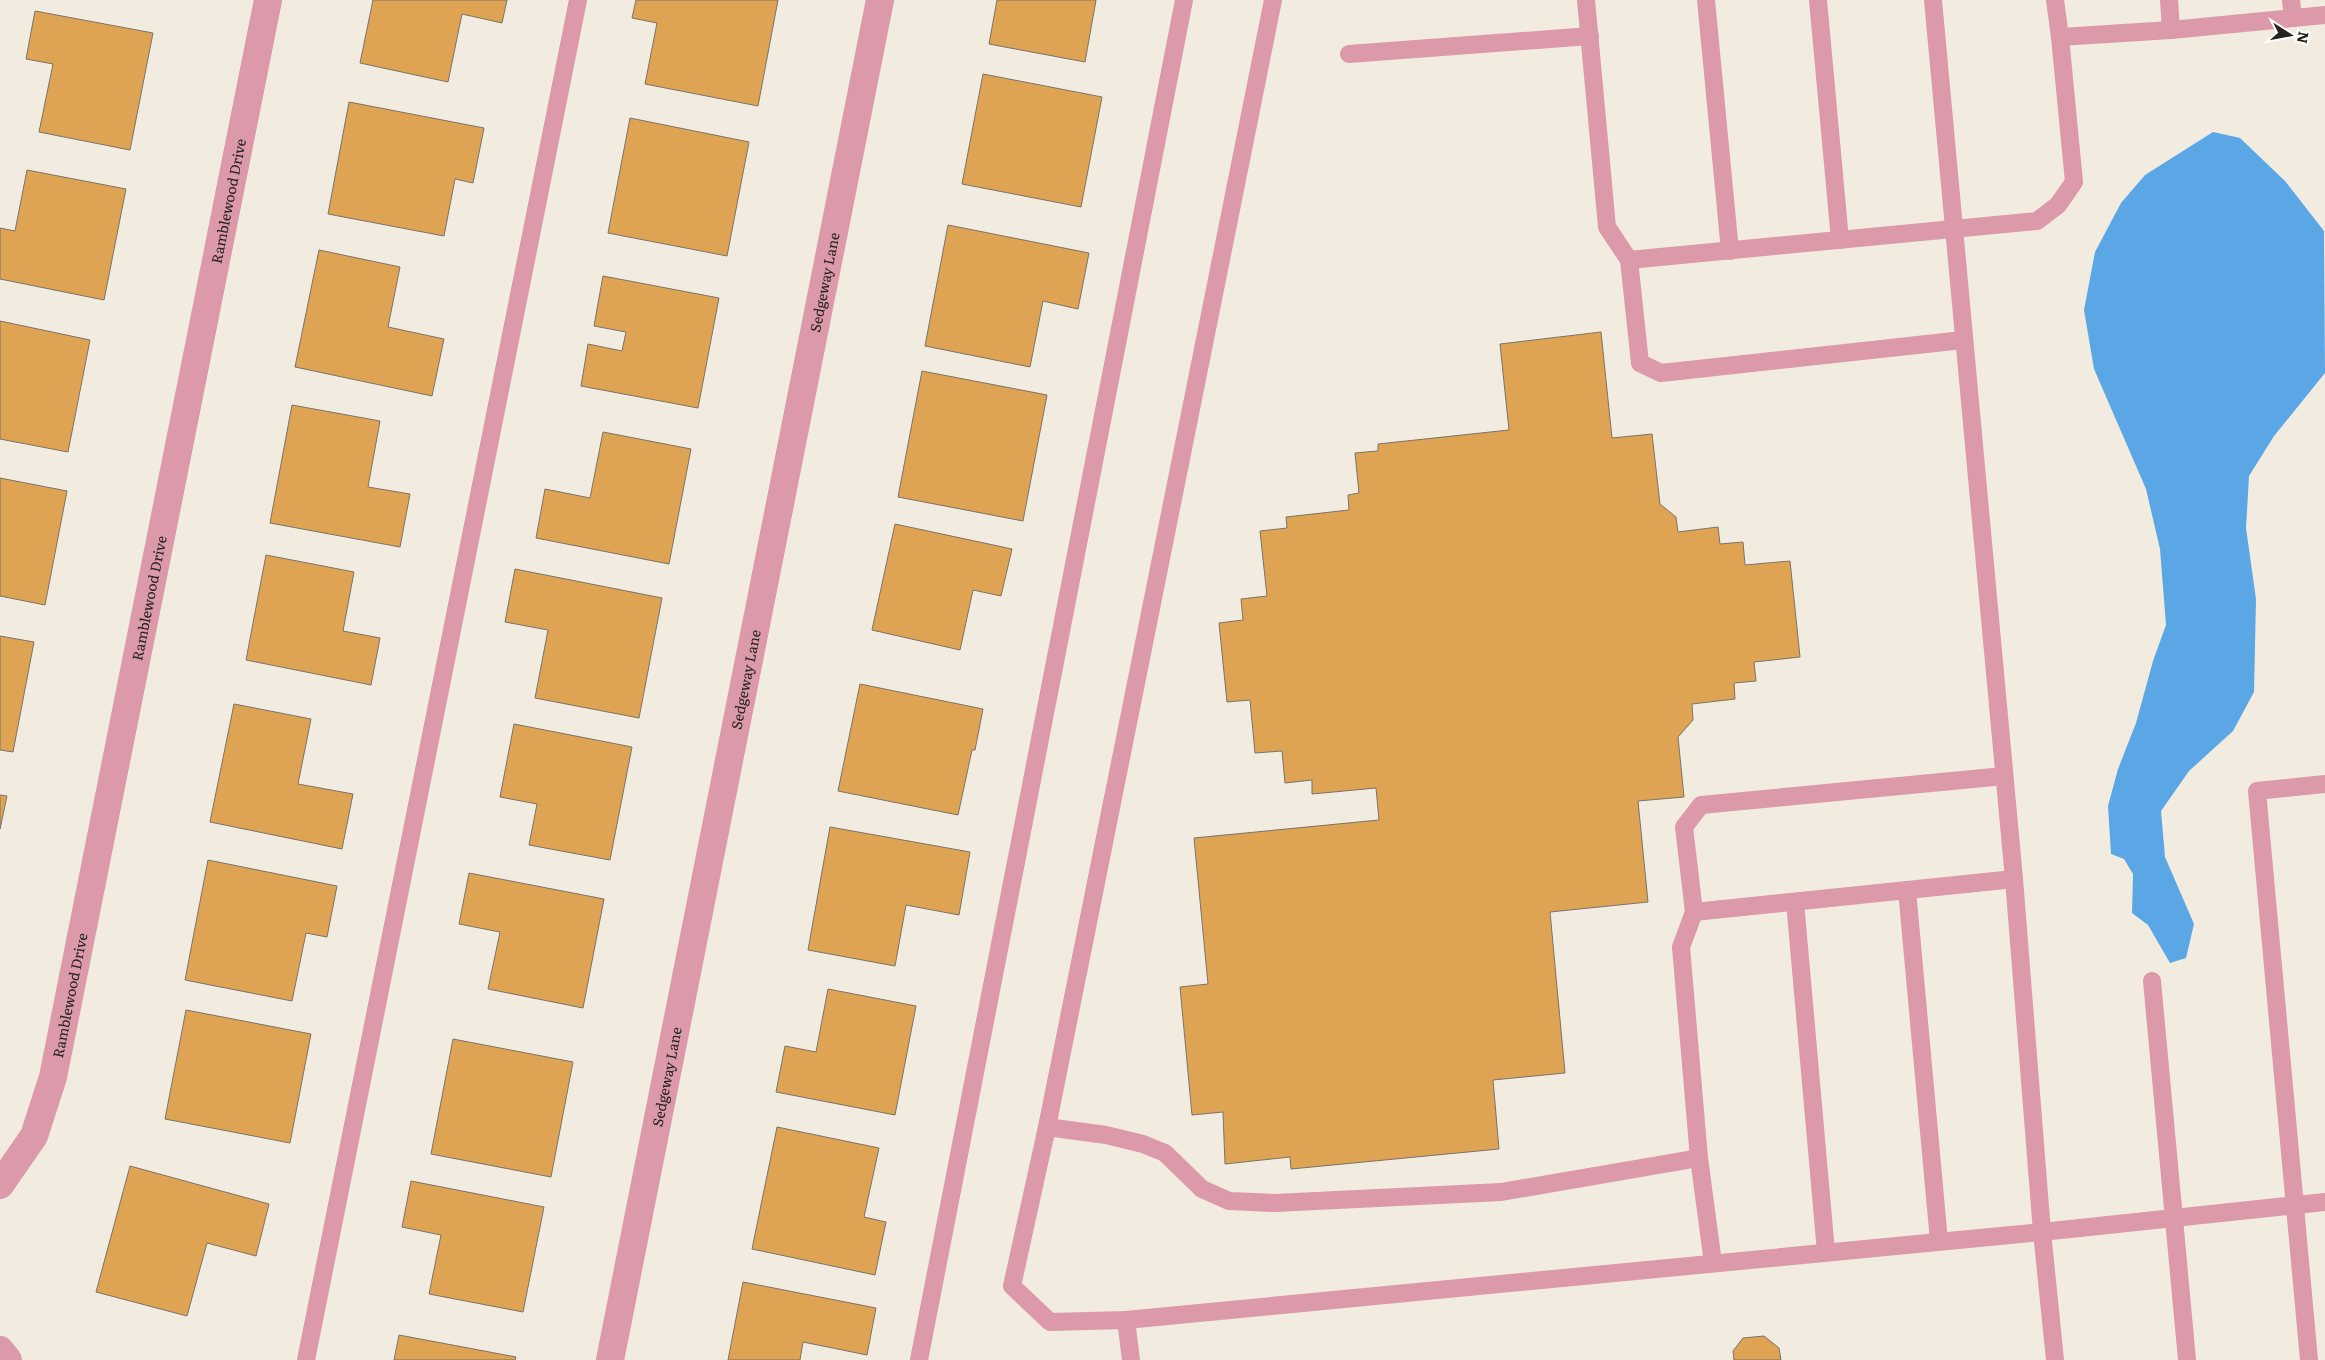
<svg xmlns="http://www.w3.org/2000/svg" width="2325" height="1360" font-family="Literata,serif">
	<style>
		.water { fill: #5ba7e6 }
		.building { fill: #dfa453; stroke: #7a736a }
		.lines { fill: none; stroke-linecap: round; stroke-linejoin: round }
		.service { stroke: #db99a9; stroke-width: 18 }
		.minor { stroke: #db99a9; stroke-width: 28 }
		.labels { text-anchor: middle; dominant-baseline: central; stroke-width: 4.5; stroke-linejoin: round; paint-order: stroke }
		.street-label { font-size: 14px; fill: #262420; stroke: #fff }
	</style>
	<rect width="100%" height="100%" fill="#f2ebe0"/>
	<path class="water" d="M2213,132L2240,138L2285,181L2324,231L2325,373L2274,436L2249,476L2246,528L2256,599L2254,692L2233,731L2189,771L2161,811L2165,857L2194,924L2186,958L2170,963L2148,925L2132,913L2133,874L2124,859L2111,854L2108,806L2118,769L2136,723L2153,661L2166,625L2160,549L2146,489L2094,369L2084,310L2095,252L2121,203L2145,175Z"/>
	<g class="building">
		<path d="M373,0H507L502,23L462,14L448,82L360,63Z"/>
		<path d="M636,0H778L758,106L645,84L657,23L632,18Z"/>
		<path d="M997,0H1096L1085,62L989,44Z"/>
		<path d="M35,11L153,33L130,150L39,132L53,64L26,59Z"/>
		<path d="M983,74L1102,97L1081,207L962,184Z"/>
		<path d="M349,102L484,128L473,183L455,179L444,236L328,214Z"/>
		<path d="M630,118L749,142L727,256L608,233Z"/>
		<path d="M27,170L126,189L104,300L0,279V228L15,231Z"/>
		<path d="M948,225L1089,253L1078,309L1043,301L1030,367L925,346Z"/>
		<path d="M319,250L400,267L388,327L444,339L432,396L295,367Z"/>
		<path d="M603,276L719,298L698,408L581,386L588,344L622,351L626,332L594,326Z"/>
		<path d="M0,321L90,340L68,452L0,439Z"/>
		<path d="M1601,332L1612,438L1652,434L1660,504L1676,517L1678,532L1718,527L1720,544L1743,542L1745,565L1790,561L1800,657L1754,662L1756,681L1734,683L1735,699L1692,704L1693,720L1678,737L1684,797L1638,801L1648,902L1550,912L1565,1073L1493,1080L1499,1149L1291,1169L1290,1157L1225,1164L1223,1112L1192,1115L1180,987L1208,984L1194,838L1379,820L1376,788L1312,794V780L1285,783L1282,751L1255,753L1250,700L1227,702L1219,623L1243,620L1241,599L1267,596L1260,531L1287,528L1286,517L1349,510L1348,495L1359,493L1355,453L1378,451V444L1509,430L1500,344Z"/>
		<path d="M922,371L1047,395L1023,521L898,497Z"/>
		<path d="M292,405L380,421L368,487L410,494L400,547L270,523Z"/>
		<path d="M603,432L691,449L669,564L536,538L545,489L590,498Z"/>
		<path d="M0,478L67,491L45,605L0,596Z"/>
		<path d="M895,524L1012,549L1001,596L973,590L960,650L872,630Z"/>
		<path d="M266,555L354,572L343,631L380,638L371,685L246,660Z"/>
		<path d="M515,569L662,598L639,718L535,698L548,630L505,622Z"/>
		<path d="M0,636L34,642L13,752L0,750Z"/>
		<path d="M860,684L983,709L975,750H972L958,815L838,791Z"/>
		<path d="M234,704L311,719L298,784L353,794L342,849L210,822Z"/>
		<path d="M514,724L632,747L610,860L529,845L537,804L500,797Z"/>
		<path d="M0,795L7,796L0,829Z"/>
		<path d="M830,827L970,852L959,915L906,905L895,966L808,950Z"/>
		<path d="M208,860L337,886L327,937L306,933L292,1001L185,980Z"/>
		<path d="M469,873L604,899L583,1008L488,989L500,932L459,924Z"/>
		<path d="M828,989L916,1006L895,1115L776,1092L785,1046L816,1052Z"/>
		<path d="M186,1010L311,1034L290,1143L165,1119Z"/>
		<path d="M453,1039L573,1062L551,1177L431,1154Z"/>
		<path d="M777,1127L879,1148L864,1217L886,1222L875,1275L752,1249Z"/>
		<path d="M130,1166L269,1204L256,1256L207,1243L187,1316L96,1292Z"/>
		<path d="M411,1181L544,1207L523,1312L429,1294L441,1235L402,1227Z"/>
		<path d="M743,1282L876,1308L867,1355L803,1342L800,1360H728Z"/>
		<path d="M399,1335L516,1357L515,1360H394Z"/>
		<path d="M1764,1336L1779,1348L1781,1360H1734L1733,1351L1743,1338Z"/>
	</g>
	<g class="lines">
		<g class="service">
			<path d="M1273,0L1047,1127L1012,1286L1050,1322L1126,1320L2042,1232L2325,1202"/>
			<path d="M1586,0L1607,227L1629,260L1640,363L1661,373L1963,340"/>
			<path d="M1706,0L1730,251"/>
			<path d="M1818,0L1840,240"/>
			<path d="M1933,0L2014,879L2042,1232L2055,1360"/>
			<path d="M2055,0L2060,37"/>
			<path d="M2169,0L2171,30"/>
			<path d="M2291,0L2293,18"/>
			<path d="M1349,54L1590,36"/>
			<path d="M1629,260L2037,221L2058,205L2074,182L2060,37L2171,30L2325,15"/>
			<path d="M1907,890L1939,1241"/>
			<path d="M1795,902L1826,1252"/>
			<path d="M1694,912L2014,879"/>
			<path d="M2152,981L2187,1360"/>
			<path d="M1047,1127L1106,1135L1143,1144L1165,1153L1202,1189L1229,1201L1275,1203L1501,1192L1699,1158"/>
			<path d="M1713,1263L1699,1158L1681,947L1694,912L1684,827L1701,805L2004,776"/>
			<path d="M1126,1320L1131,1360"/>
			<path d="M306,1360L578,0"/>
			<path d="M919,1360L1184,0"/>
			<path d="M2309,1360L2257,791L2325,784"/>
		</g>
		<g class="minor">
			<path id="s1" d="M0,1185L34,1136L53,1077L268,0"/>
			<path d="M0,1350L8,1360"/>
			<path id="s2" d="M610,1360L880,0"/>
		</g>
	</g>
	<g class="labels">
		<g class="street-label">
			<text stroke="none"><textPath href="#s1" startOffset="1015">Ramblewood Drive</textPath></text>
			<text stroke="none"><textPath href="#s2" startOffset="1099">Sedgeway Lane</textPath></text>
			<text stroke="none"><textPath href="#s1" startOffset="610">Ramblewood Drive</textPath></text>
			<text stroke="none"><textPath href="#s2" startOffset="694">Sedgeway Lane</textPath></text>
			<text stroke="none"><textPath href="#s1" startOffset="205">Ramblewood Drive</textPath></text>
			<text stroke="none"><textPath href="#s2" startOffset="289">Sedgeway Lane</textPath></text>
		</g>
	</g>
	<g transform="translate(2290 35) rotate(101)" stroke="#ffffff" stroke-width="4" paint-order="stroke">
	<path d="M0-4L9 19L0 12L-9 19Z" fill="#262420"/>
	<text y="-8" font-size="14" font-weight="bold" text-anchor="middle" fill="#262420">N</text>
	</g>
</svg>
